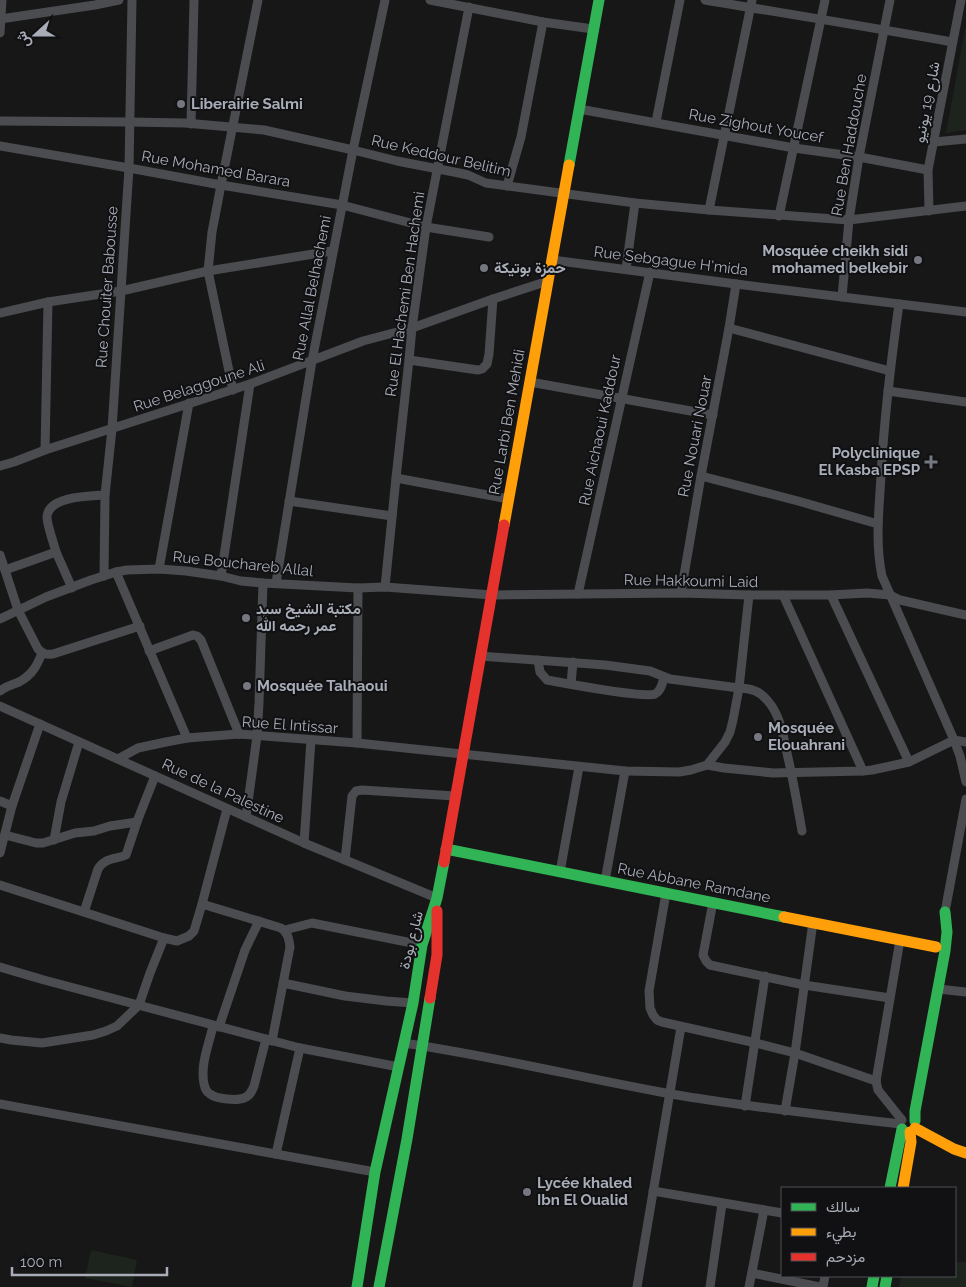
<svg xmlns="http://www.w3.org/2000/svg" width="966" height="1287" font-family="Raleway,Vazirmatn,sans-serif">
	<style>
		.green { fill: #1d241e }
		.lines { fill: none; stroke-linecap: round; stroke-linejoin: round }
		.street { stroke: #4b4c50; stroke-width: 9 }
		.fast { stroke: #30b455; stroke-width: 11 }
		.slow { stroke: #ff9f0a; stroke-width: 11 }
		.jam { stroke: #e5322d; stroke-width: 11 }
		.poi-dot { fill: #757880; stroke: #111113; stroke-width: 2 }
		.labels { text-anchor: middle; dominant-baseline: central; stroke-width: 4; stroke-linejoin: round; paint-order: stroke }
		.street-label { font-size: 15px; fill: #a8adb8; stroke: #111113 }
		.poi-label { font-size: 15px; font-weight: bold; fill: #a8adb8; stroke: #111113; text-anchor: start }
	</style>
	<rect width="100%" height="100%" fill="#171717"/>
	<g class="green">
		<path d="M966,24V130L946,133Z"/>
		<path d="M91,1250L137,1260L132,1287L85,1278Z"/>
		<path d="M955,1262H966V1287H899L901,1276H955Z"/>
	</g>
	<g class="lines">
		<g class="street">
			<path d="M430,0L543,22L593,29"/>
			<path d="M705,0C788,14 870,27 952,42"/>
			<path d="M0,19L95,5L119,0"/>
			<path d="M0,33L2,0"/>
			<path d="M579,109L794,148L859,157L928,170"/>
			<path d="M0,121L130,122L185,123L264,130L353,150L397,161L459,173L468,175L486,183L635,203L709,210L849,220L966,206"/>
			<path d="M656,122L680,0"/>
			<path d="M191,124L194,0"/>
			<path d="M934,142L966,139"/>
			<path d="M0,146L129,168L221,185L342,205L426,227L489,237"/>
			<path d="M507,186L521,137L543,22"/>
			<path d="M709,210L752,0"/>
			<path d="M929,211L928,170L961,0"/>
			<path d="M779,216L825,0"/>
			<path d="M552,260L736,284L966,312"/>
			<path d="M626,269L635,203"/>
			<path d="M842,297L849,220L859,157L890,0"/>
			<path d="M899,304C891,361 884,419 881,476C879,510 875,543 882,576L954,740L960,756L966,782"/>
			<path d="M0,313L48,302L121,291L208,271L332,251"/>
			<path d="M729,328L890,371"/>
			<path d="M409,360L478,370L482,369L487,364L489,354L493,299"/>
			<path d="M530,382L713,415"/>
			<path d="M233,390L208,271L212,232L221,185L258,0"/>
			<path d="M888,391L966,402"/>
			<path d="M45,450L48,302"/>
			<path d="M0,466L14,462L45,450L250,384L363,341L412,328L493,299L548,281"/>
			<path d="M701,476L798,501L878,524"/>
			<path d="M396,478L509,499"/>
			<path d="M289,501L392,516"/>
			<path d="M56,552L72,588"/>
			<path d="M0,555L18,610L38,649C43,654 46,655 53,654L140,626"/>
			<path d="M159,569L189,403"/>
			<path d="M5,570L56,552C54,544 47,525 47,517C48,496 90,496 105,495"/>
			<path d="M116,572L187,738"/>
			<path d="M104,576L105,495L112,429L129,168L132,0"/>
			<path d="M221,576L250,384"/>
			<path d="M276,583L312,361L353,150L385,0"/>
			<path d="M385,587L396,478L409,360L412,328L426,227L469,7"/>
			<path d="M681,593L701,476L729,328L736,284"/>
			<path d="M578,594L650,272"/>
			<path d="M783,595L863,771"/>
			<path d="M831,595L909,762"/>
			<path d="M0,619L46,597L91,580L116,572L127,570L159,569L186,571L221,576L241,581L263,583L358,588L385,587L492,595L681,593L749,595H831L867,593L890,595L900,600L966,615"/>
			<path d="M149,651L193,635L197,636L201,640L239,734"/>
			<path d="M480,656L605,665L650,671L670,679L739,688C750,688 760,691 767,700C782,716 784,742 789,762C794,785 798,808 802,831"/>
			<path d="M538,660L540,672L547,680C563,683 644,698 655,694C661,691 662,684 664,678"/>
			<path d="M571,684L573,662"/>
			<path d="M0,691C6,686 12,685 19,682C32,675 37,666 42,653"/>
			<path d="M0,706L304,843L437,898"/>
			<path d="M357,743L358,588"/>
			<path d="M118,759L138,748L166,742L187,738L239,734L357,743L625,771L679,772L691,770L707,765L725,742L730,732L733,720L739,688L749,595"/>
			<path d="M707,765L724,768L773,773L863,771L872,770L909,762L954,740L966,742"/>
			<path d="M0,801L12,806"/>
			<path d="M246,817L257,736L259,703L263,583"/>
			<path d="M5,835L36,843H43L75,833L94,831L110,826L137,822"/>
			<path d="M54,840L61,802L79,742"/>
			<path d="M304,843L311,740"/>
			<path d="M0,853L12,806L40,724"/>
			<path d="M345,860L352,796L356,791L362,790L455,796"/>
			<path d="M560,872L579,767"/>
			<path d="M605,881L625,771"/>
			<path d="M0,885L164,938L177,941L189,936L194,931L202,904L227,809"/>
			<path d="M666,893L649,991L650,1008L653,1015L657,1020L662,1022L756,1043L795,1053L876,1081L878,1090L902,1120"/>
			<path d="M713,902L703,955L706,961L710,965L804,985L890,998"/>
			<path d="M202,904L281,928C288,932 289,940 290,947L272,1041"/>
			<path d="M84,912L98,869C105,857 115,860 126,855L138,819L155,776"/>
			<path d="M945,912L966,799"/>
			<path d="M285,930L312,923L422,945"/>
			<path d="M0,967L44,980L300,1048L399,1067"/>
			<path d="M283,983L345,996L386,1001L413,1003"/>
			<path d="M938,989L966,992"/>
			<path d="M213,1026C209,1044 200,1065 204,1084C205,1088 206,1092 210,1094C216,1099 237,1101 244,1098C250,1096 252,1091 254,1086L266,1039"/>
			<path d="M219,1027L245,950L259,921"/>
			<path d="M0,1038L11,1040L42,1043L55,1041L93,1035L106,1031L117,1026L139,1005L150,973L164,938"/>
			<path d="M403,1043C493,1056 582,1078 671,1094C747,1107 824,1115 900,1124"/>
			<path d="M876,1081L900,940"/>
			<path d="M0,1104L375,1172"/>
			<path d="M745,1106L765,976"/>
			<path d="M785,1111L795,1053L813,922"/>
			<path d="M276,1154L300,1048"/>
			<path d="M653,1191L782,1213"/>
			<path d="M752,1273L820,1287"/>
			<path d="M637,1287L681,1027"/>
			<path d="M710,1287L722,1204"/>
			<path d="M749,1287L764,1210"/>
			<path d="M823,1287L825,1276"/>
		</g>
		<g class="fast">
			<path d="M569,165L599,0"/>
			<path d="M446,849L784,917"/>
			<path d="M915,1121V1111L945,951L947,932L945,912"/>
			<path d="M890,1188L902,1129"/>
			<path d="M357,1287L375,1172L413,1003L422,945L437,898L444,862"/>
			<path d="M379,1287L407,1139L430,998"/>
			<path d="M872,1287L874,1276"/>
			<path d="M885,1287L887,1276"/>
		</g>
		<g class="slow">
			<path d="M504,525L569,165"/>
			<path d="M784,917L936,947"/>
			<path d="M915,1128L954,1149L966,1153"/>
			<path d="M903,1188L911,1142L910,1132"/>
		</g>
		<g class="jam">
			<path d="M444,862L504,525"/>
			<path d="M430,998L437,955V911"/>
		</g>
	</g>
	<g class="poi-dot">
		<circle cx="181" cy="104" r="5"/>
		<circle cx="918" cy="260" r="5"/>
		<circle cx="484" cy="268" r="5"/>
		<path d="M928.5 454.5h5v5h5v5h-5v5h-5v-5h-5v-5h5z"/>
		<circle cx="246" cy="618" r="5"/>
		<circle cx="247" cy="686" r="5"/>
		<circle cx="758" cy="737" r="5"/>
		<circle cx="527" cy="1192" r="5"/>
	</g>
	<g class="labels">
		<g class="street-label">
			<text transform="translate(927 102) rotate(-79)">شارع 19 يونيو</text>
			<text transform="translate(756 126) rotate(10)">Rue Zighout Youcef</text>
			<text transform="translate(849 145) rotate(-80)">Rue Ben Haddouche</text>
			<text transform="translate(441 156) rotate(13)">Rue Keddour Belitim</text>
			<text transform="translate(216 169) rotate(10)">Rue Mohamed Barara</text>
			<text transform="translate(671 261) rotate(7)">Rue Sebgague H'mida</text>
			<text transform="translate(107 287) rotate(-86)">Rue Chouiter Babousse</text>
			<text transform="translate(312 288) rotate(-79)">Rue Allal Belhachemi</text>
			<text transform="translate(405 294) rotate(-82)">Rue El Hachemi Ben Hachemi</text>
			<text transform="translate(199 386) rotate(-18)">Rue Belaggoune Ali</text>
			<text transform="translate(507 422) rotate(-80)">Rue Larbi Ben Mehidi</text>
			<text transform="translate(600 430) rotate(-78)">Rue Aichaoui Kaddour</text>
			<text transform="translate(695 436) rotate(-79)">Rue Nouari Nouar</text>
			<text transform="translate(243 564) rotate(6)">Rue Bouchareb Allal</text>
			<text transform="translate(691 581) rotate(1)">Rue Hakkoumi Laid</text>
			<text transform="translate(290 725) rotate(4)">Rue El Intissar</text>
			<text transform="translate(223 791) rotate(25)">Rue de la Palestine</text>
			<text transform="translate(694 883) rotate(11)">Rue Abbane Ramdane</text>
			<text transform="translate(411 940) rotate(-76)">شارع بودة</text>
		</g>
		<g class="poi-label">
			<text x="191" y="104">Liberairie Salmi</text>
			<text x="908" y="251" text-anchor="end">Mosquée cheikh sidi<tspan x="908" dy="17">mohamed belkebir</tspan></text>
			<text x="494" y="268">حمزة بوتيكة</text>
			<text x="920" y="453" text-anchor="end">Polyclinique<tspan x="920" dy="17">El Kasba EPSP</tspan></text>
			<text x="256" y="609">مكتبة الشيخ سيد<tspan x="256" dy="17">عمر رحمه الله</tspan></text>
			<text x="257" y="686">Mosquée Talhaoui</text>
			<text x="768" y="728">Mosquée<tspan x="768" dy="17">Elouahrani</tspan></text>
			<text x="537" y="1183">Lycée khaled<tspan x="537" dy="17">Ibn El Oualid</tspan></text>
		</g>
	</g>
	<rect x="781" y="1187" width="175" height="90" fill="#111113" stroke="#4d4f55"/>
	<rect x="791" y="1203" width="25" height="8" fill="#30b455" stroke="#4d4f55"/>
	<text x="826" y="1212" font-size="15" fill="#a8adb8">سالك</text>
	<rect x="791" y="1228" width="25" height="8" fill="#ff9f0a" stroke="#4d4f55"/>
	<text x="826" y="1237" font-size="15" fill="#a8adb8">بطيء</text>
	<rect x="791" y="1253" width="25" height="8" fill="#e5322d" stroke="#4d4f55"/>
	<text x="826" y="1262" font-size="15" fill="#a8adb8">مزدحم</text>
	<g transform="translate(35 35) rotate(249)" stroke="#111113" stroke-width="4" paint-order="stroke">
	<path d="M0-4L9 19L0 12L-9 19Z" fill="#a8adb8"/>
	<text y="-8" font-size="14" font-weight="bold" text-anchor="middle" fill="#a8adb8">ش</text>
	</g>
	<path d="M12 1267v8h155v-8" fill="none" stroke="#a8adb8" stroke-width="2.5"/>
	<text x="20" y="1267" font-size="15" fill="#a8adb8" stroke="#111113" stroke-width="4" paint-order="stroke">100 m</text>
</svg>
